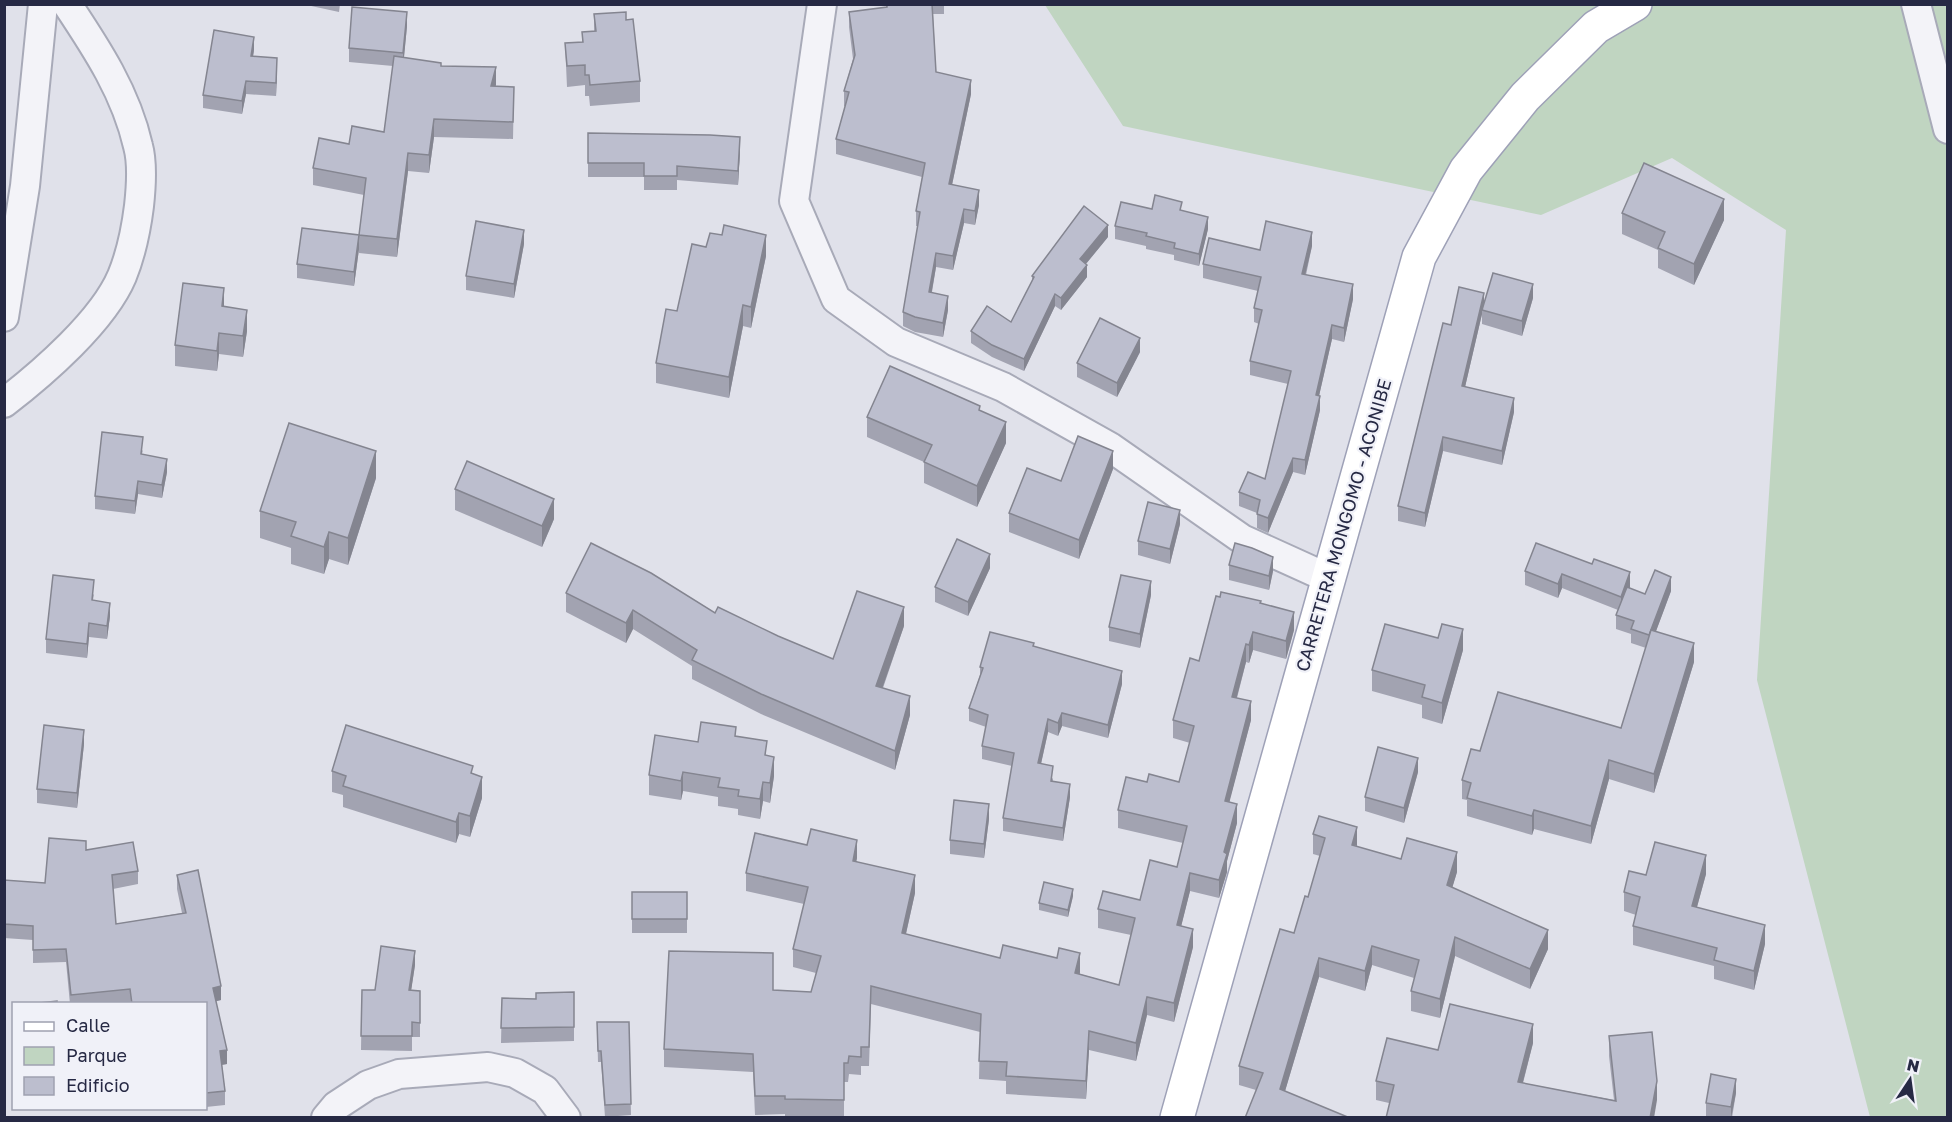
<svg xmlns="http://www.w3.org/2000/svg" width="1952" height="1122" font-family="'Golos Text',sans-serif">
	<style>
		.green { fill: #c0d5c1 }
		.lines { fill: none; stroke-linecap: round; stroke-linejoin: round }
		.minor-casing { stroke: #a8aab8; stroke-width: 32 }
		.major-casing { stroke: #9ea1b7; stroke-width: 36 }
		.minor { stroke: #f3f3f8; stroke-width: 28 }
		.major { stroke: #fff; stroke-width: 33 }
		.wall { fill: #a2a3b1 }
		.shaded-wall { fill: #848590 }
		.building { fill: #bcbece; stroke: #848590; stroke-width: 1.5 }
		.labels { text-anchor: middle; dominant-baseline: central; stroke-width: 4.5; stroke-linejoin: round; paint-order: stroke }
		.street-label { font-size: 18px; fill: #262944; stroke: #f0f1f8 }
	</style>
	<rect width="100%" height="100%" fill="#e0e1ea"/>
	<path class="green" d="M1045,5H1947V1117H1870L1757,680L1786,230L1672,158L1541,215L1123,126Z"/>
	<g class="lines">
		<g class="minor-casing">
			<g id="minor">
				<path d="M822,4L794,201L836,299L896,342L1003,387L1110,447L1242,539L1328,578"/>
				<path d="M1916,4L1948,129"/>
				<path d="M4,317L25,186L43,4"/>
				<path d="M4,403C43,373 103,321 122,276C131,254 136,230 139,206C141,188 143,164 138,146C126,93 97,49 67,4"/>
				<path d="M326,1118L336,1106L368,1085L399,1074L488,1067L515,1073L545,1090L566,1118"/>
			</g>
		</g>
		<g class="major-casing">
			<path id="major" d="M1177,1118L1419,257L1466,170L1525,97L1596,27L1635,4"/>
		</g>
		<use href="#minor" class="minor"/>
		<use href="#major" class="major"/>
	</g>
	<g class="wall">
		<path d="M302,4H340L339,12Z"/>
		<path d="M886,4H944V14H933L936,72L971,94L952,185L979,205L975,225L964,223L953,270L936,267L932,292L948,310L943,337L915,332L903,326V312L918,226H916V211L922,177L836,154V139L845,106H844V91L853,59L849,27V12L886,7Z"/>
		<path d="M594,14L626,20L640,81V102L590,106L589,96H585V85L567,87L565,43L582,42V32L594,31Z"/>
		<path d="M407,26L404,57L441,66L496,86L514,87L513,139L434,137L429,173L408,171L397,257L359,253V249L354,286L297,278V264L359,235L364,195L313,185V168L349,144L384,132L393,66L349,62V48Z"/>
		<path d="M254,50L253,56L277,71L276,96L246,94L242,114L203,108V95Z"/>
		<path d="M588,133L740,151L738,185L677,180V190H644V177H588Z"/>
		<path d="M1152,209L1182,211L1208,229L1199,266L1174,260V255L1146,249V246L1115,239V226Z"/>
		<path d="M1622,213L1724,220L1694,285L1658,268V250L1622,234Z"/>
		<path d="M1108,237L1086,264L1087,277L1061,310L1055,306L1024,371L992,357L971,343V331L1011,322L1032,281V276Z"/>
		<path d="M524,244L514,298L466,290V276Z"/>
		<path d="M1312,246L1306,275L1353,299L1344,342L1332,339L1319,396L1320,410L1305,475L1293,472L1268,533L1257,528V513L1239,506V492L1265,479L1288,384L1250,375V361L1259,324L1254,322V308L1258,291L1203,278V264L1260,250Z"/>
		<path d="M706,247L766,256L751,328L743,326L729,398L656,383V363L677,311Z"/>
		<path d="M1533,298L1522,336L1482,324V314L1465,387L1514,412L1502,465L1443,451L1425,527L1398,521V506L1451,325L1484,304Z"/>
		<path d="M224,307L247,331L243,357L219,354L217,371L175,366V345Z"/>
		<path d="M1140,352L1117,397L1077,377V363Z"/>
		<path d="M980,410L1006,443L977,507L924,483V462L867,437V417Z"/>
		<path d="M143,450L142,454L167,472L162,498L138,494L135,514L95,509V496Z"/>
		<path d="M1113,469L1079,559L1009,532V513L1061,481Z"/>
		<path d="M376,478L348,565L329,559L324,574L291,564V548L260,538V511Z"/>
		<path d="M455,489L554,519L542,547L455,510Z"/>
		<path d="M1180,524L1170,564L1138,555V541Z"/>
		<path d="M1536,543L1630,587V589L1645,594L1671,591L1656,631L1694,662L1654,793L1609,779L1591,844L1534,829L1532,835L1467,816V800L1462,799V780L1480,751L1621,728L1646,648L1631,643V634L1616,629V615L1618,610L1562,588L1558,598L1525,585V571Z"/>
		<path d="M1229,565L1273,571L1269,590L1229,580Z"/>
		<path d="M990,568L968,616L935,602V587Z"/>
		<path d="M566,593L715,613L778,636L833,659L904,626L883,688L910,715L895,770L761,714L692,679V666L633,629L626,643L566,612Z"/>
		<path d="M94,594L93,600L110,616L107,639L89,637L87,658L46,653V639Z"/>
		<path d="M1151,595L1140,648L1109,641V627Z"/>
		<path d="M1261,603L1294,630L1286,659L1253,650L1249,663L1246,662L1237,698L1251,720L1229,802L1237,823L1227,861V872L1219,898L1190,891L1181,926L1193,947L1174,1022L1147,1015L1136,1061L1089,1050L1086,1099L1006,1094V1081L979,1079L980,1032L871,1004L869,1066H861V1075L849,1074L848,1082H844V1118L785,1117V1114L755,1115L753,1072L664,1067V1049L773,990L811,992L816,973L793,967V949L804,904L746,891V873L857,858L856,861L915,893L906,934L1000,958L1080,972V974L1119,985L1131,935L1098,928V909L1140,900L1177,867L1183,843L1118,828V810L1147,782H1179L1190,743L1173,738V720L1199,661Z"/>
		<path d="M1034,646L1122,684L1108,738L1062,726L1058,736L1048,732L1041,764L1053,779V781L1070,797L1063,841L1003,831V818L1012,766L982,759V746L986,727L969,721V708L980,675V667Z"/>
		<path d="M1463,650L1442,724L1422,718V705L1372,691V670Z"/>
		<path d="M736,736L767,756L774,776L770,803L763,801L760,819L738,815V809L718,806V797L683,791L681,800L649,795V775L698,742Z"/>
		<path d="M84,744L77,808L37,803V789Z"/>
		<path d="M332,771L473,774L482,798L470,837L459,834L456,843L343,807V795L332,792Z"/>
		<path d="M1418,772L1404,823L1365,811V797Z"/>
		<path d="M989,819L984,858L950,854V840Z"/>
		<path d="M1313,834L1401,859L1457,872L1452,888L1548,949L1530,989L1455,956L1440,1018L1411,1011V991L1414,978L1372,965L1365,991L1319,977L1285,1091L1256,1090L1239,1085V1066L1294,933L1308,897L1320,856L1313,854Z"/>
		<path d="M86,850L138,871V884L113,889L116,924L182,913L177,889V875L221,1000L216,1001L227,1064L222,1065L225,1091V1105L206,1107V1004H130V1002L118,1004H70L66,962L33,963V940L4,938V880L45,883Z"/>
		<path d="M1706,874L1697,907L1765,944L1754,990L1714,979V966L1633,945V926L1636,915L1624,911V892L1646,875Z"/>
		<rect x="632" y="892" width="55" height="41"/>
		<path d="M1073,896L1068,917L1039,910V903Z"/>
		<path d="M415,965L411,990L420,991V1037H412V1051L361,1050L362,990H375Z"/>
		<path d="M574,992V1041L501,1043L502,998L536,999Z"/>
		<path d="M597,1022H629L631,1115L605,1117L601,1062H598Z"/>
		<path d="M1609,1036L1657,1100L1389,1103L1376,1100V1081L1438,1050L1533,1043L1523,1083L1614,1100L1609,1056Z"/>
		<path d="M1736,1093L1732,1118L1706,1117V1103Z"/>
		<path d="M174,1108H190L174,1110Z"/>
	</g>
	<g class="shaded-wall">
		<path d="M407,12V26L403,67V53Z"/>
		<path d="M254,37V50L251,69V56Z"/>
		<path d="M277,58V71L276,96V83Z"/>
		<path d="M496,67V85L491,104V86Z"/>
		<path d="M971,80V94L949,199V184Z"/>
		<path d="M246,81V94L242,114V101Z"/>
		<path d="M434,119V137L429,173V155Z"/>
		<path d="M740,137V151L738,185V171Z"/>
		<path d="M408,153V171L397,257V239Z"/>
		<path d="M979,190V205L975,225V211Z"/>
		<path d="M1724,199V220L1694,285V264Z"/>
		<path d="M964,209V223L953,270V256Z"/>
		<path d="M1208,217V229L1199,266V254Z"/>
		<path d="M1108,225V237L1080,271V259Z"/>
		<path d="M524,230V244L514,298V284Z"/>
		<path d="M1312,232V246L1302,288V274Z"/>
		<path d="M359,235V249L354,286V272Z"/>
		<path d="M766,235V256L751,328V307Z"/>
		<path d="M936,253V267L929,307V292Z"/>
		<path d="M1087,265V277L1061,310V298Z"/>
		<path d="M1353,284V299L1344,342V328Z"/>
		<path d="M1533,284V298L1522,336V321Z"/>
		<path d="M224,288V309L222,306Z"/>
		<path d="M1484,293V307L1482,310V314L1462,400V386Z"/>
		<path d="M1055,294V306L1024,371V359Z"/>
		<path d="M948,296V310L943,337V323Z"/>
		<path d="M743,305V326L729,398V377Z"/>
		<path d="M247,310V331L243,357V336Z"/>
		<path d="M1332,325V339L1316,409V395Z"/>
		<path d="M219,333V354L217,371V351Z"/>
		<path d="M1140,338V352L1117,397V383Z"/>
		<path d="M1320,396V410L1305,475V460Z"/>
		<path d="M1514,398V412L1502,465V451Z"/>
		<path d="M1006,422V443L977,507V486Z"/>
		<path d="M1443,437V451L1425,527V513Z"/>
		<path d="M376,451V478L348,565V538Z"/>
		<path d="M1113,451V469L1079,559V540Z"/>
		<path d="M1293,458V472L1268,533V518Z"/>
		<path d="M167,459V472L162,498V485Z"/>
		<path d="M138,481V494L135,514V501Z"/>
		<path d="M554,499V519L542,547V526Z"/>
		<path d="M1180,510V524L1170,564V549Z"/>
		<path d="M329,532V559L324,574V547Z"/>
		<path d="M990,554V568L968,616V602Z"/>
		<path d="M1273,557V571L1269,590V576Z"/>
		<path d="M1630,572V587L1621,611V597Z"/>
		<path d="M1562,574V588L1558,598V584Z"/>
		<path d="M1671,577V591L1649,650V635Z"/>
		<path d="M1151,581V595L1140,648V634Z"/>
		<path d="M110,603V616L107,639V626Z"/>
		<path d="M904,607V626L876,706V686Z"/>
		<path d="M633,610V629L626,643V623Z"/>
		<path d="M1294,612V630L1286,659V641Z"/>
		<path d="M89,623V637L87,658V644Z"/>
		<path d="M1463,629V650L1442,724V703Z"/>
		<path d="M1253,632V650L1249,663V645Z"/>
		<path d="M1694,643V662L1654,793V774Z"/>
		<path d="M1246,644V662L1232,715V697Z"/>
		<path d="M1122,671V684L1108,738V725Z"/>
		<path d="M910,696V715L895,770V751Z"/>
		<path d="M1251,701V720L1225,819V801Z"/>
		<path d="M1062,713V726L1058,736V723Z"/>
		<path d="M1048,719V732L1038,777V763Z"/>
		<path d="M84,730V744L77,808V793Z"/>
		<path d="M774,757V776L770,803V783Z"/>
		<path d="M1418,758V772L1404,823V808Z"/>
		<path d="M1609,760V779L1591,844V826Z"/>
		<path d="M683,772V791L681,800V781Z"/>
		<path d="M482,777V798L470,837V816Z"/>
		<path d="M763,782V801L760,819V799Z"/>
		<path d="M1070,784V797L1063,841V828Z"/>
		<path d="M989,804V819L984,858V844Z"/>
		<path d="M1237,804V823L1227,861V872L1219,898V880L1224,852Z"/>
		<path d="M1534,810V829L1532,835V816Z"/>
		<path d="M459,813V834L456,843V822Z"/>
		<path d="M1357,827V846L1352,845Z"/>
		<path d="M857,840V858L853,879V861Z"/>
		<path d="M1457,852V872L1447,905V885Z"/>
		<path d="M1706,855V874L1692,925V906Z"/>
		<path d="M1190,873V891L1177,943V925Z"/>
		<path d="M915,875V893L902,951V933Z"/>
		<path d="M1073,889V896L1068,917V910Z"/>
		<path d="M1765,925V944L1754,990V971Z"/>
		<path d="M1193,929V947L1174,1022V1003Z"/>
		<path d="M1548,930V949L1530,989V969Z"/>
		<path d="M1455,937V956L1440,1018V999Z"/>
		<path d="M1372,946V965L1365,991V971Z"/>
		<path d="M415,951V965L409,1005V990Z"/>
		<path d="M1080,953V972L1075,991V973Z"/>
		<path d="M1319,958V977L1280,1108V1089Z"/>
		<path d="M221,986V1000L213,1002V988Z"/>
		<path d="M1147,997V1015L1136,1061V1043Z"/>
		<path d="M1533,1024V1043L1518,1101V1082Z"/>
		<path d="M1089,1031V1050L1086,1099V1081Z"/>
		<path d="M227,1050V1064L220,1065V1051Z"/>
		<path d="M1736,1079V1093L1731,1118V1107Z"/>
		<path d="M1657,1081V1100L1654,1118H1650Z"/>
	</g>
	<g class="building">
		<path d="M887,4H932L936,72L971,80L949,184L979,190L975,211L964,209L953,256L936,253L929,292L948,296L943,323L915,317L903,312L920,212L916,211L925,163L836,139L849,92L844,91L855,55L849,12L887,7Z"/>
		<path d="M352,7L407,12L403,53L349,48Z"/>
		<path d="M626,12V20L633,19L640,81L590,85L589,75H585V65L567,66L565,43L583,42L582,32L596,31L594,14Z"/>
		<path d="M214,30L254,37L251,56L277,58L276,83L246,81L242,101L203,95Z"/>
		<path d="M394,56L441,63V66L496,67L491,86L514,87L513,122L434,119L429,155L408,153L397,239L359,235L366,178L313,168L319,138L349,144L352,126L384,132Z"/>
		<path d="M588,133L710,135L740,137L738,171L677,166V176H644V163H588Z"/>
		<path d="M1644,163L1724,199L1694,264L1658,248L1665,232L1622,213Z"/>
		<path d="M1155,195L1182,202L1180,210L1208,217L1199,254L1174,248L1175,243L1146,236L1147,233L1115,226L1121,202L1152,209Z"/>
		<path d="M1084,206L1108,225L1080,259L1087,265L1061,298L1055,294L1024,359L992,345L971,331L987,306L1011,322L1034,277L1032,276Z"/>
		<path d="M476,221L524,230L514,284L466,276Z"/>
		<path d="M1266,221L1312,232L1302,274L1353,284L1344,328L1332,325L1316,395L1320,396L1305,460L1293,458L1268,518L1257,514L1260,500L1239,492L1248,472L1265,479L1291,371L1250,361L1262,310L1254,308L1261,277L1203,264L1209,238L1260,250Z"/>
		<path d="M724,225L766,235L751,307L743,305L729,377L656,363L666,309L677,311L692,244L706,247L710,233L722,235Z"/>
		<path d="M302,228L359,235L354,272L297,264Z"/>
		<path d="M1493,273L1533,284L1522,321L1482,310Z"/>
		<path d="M183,283L224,288L222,306L247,310L243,336L219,333L217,351L175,345Z"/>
		<path d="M1459,287L1484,293L1462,386L1514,398L1502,451L1443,437L1425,513L1398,506L1443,323L1451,325Z"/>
		<path d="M1100,318L1140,338L1117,383L1077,363Z"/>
		<path d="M890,366L980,406L979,410L1006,422L977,486L924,462L932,445L867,417Z"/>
		<path d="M289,423L376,451L348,538L329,532L324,547L291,536L296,522L260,511Z"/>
		<path d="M102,432L143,437L141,454L167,459L162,485L138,481L135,501L95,496Z"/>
		<path d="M1078,436L1113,451L1079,540L1009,513L1027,468L1061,481Z"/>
		<path d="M467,461L554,499L542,526L455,489Z"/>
		<path d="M1148,502L1180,510L1170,549L1138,541Z"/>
		<path d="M957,539L990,554L968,602L935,587Z"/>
		<path d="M591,543L651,573L715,613L718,607L778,636L833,659L857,591L904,607L876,686L910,696L895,751L761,694L692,660L697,650L633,610L626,623L566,593Z"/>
		<path d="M1235,543L1252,548L1273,557L1269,576L1229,565Z"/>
		<path d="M1536,543L1592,564L1594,559L1630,572L1621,597L1562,574L1558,584L1525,571Z"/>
		<path d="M1655,570L1671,577L1649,635L1631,629L1634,621L1616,615L1627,587L1645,594Z"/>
		<path d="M53,575L94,580L92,600L110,603L107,626L89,623L87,644L46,639Z"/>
		<path d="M1121,575L1151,581L1140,634L1109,627Z"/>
		<path d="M1221,592L1261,601L1260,603L1294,612L1286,641L1253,632L1249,645L1246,644L1232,697L1251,701L1225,801L1237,804L1224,852L1227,854L1219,880L1190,873L1177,925L1193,929L1174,1003L1147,997L1136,1043L1089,1031L1086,1081L1006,1076L1007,1062L979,1061L981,1014L871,986L869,1047H861V1057L849,1056L848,1063H844V1100L785,1099V1096H755L753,1054L664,1049L669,951L773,953V990L811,992L821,956L793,949L808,887L746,873L755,833L807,845L811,829L857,840L853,861L915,875L902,933L1000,958L1003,945L1057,958L1059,948L1080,953L1075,973L1119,985L1135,918L1098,909L1103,891L1140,900L1150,860L1177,867L1187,826L1118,810L1126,777L1147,782L1149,774L1179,782L1194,726L1173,720L1190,658L1199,661L1216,596L1220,597Z"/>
		<path d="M1385,624L1438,638L1442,624L1463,629L1442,703L1422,697L1425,685L1372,670Z"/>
		<path d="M1651,630L1694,643L1654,774L1609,760L1591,826L1534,810L1532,816L1467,798L1471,783L1462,780L1471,749L1480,751L1498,692L1621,728Z"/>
		<path d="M990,632L1034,643L1033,646L1122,671L1108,725L1062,713L1058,723L1048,719L1038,763L1053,766L1051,781L1070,784L1063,828L1003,818L1014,753L982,746L988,715L969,708L983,668L980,667Z"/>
		<path d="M701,722L736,727L735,736L767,741L765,755L774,757L770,783L763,782L760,799L738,796L739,790L718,787L720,778L683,772L681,781L649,775L655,735L698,742Z"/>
		<path d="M44,725L84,730L77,793L37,789Z"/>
		<path d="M346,725L473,766L471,773L482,777L470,816L459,813L456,822L343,786L346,776L332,771Z"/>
		<path d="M1378,747L1418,758L1404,808L1365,797Z"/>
		<path d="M954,800L989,804L984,844L950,840Z"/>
		<path d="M1319,816L1357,827L1352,845L1401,859L1407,838L1457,852L1447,885L1548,930L1530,969L1455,937L1440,999L1411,991L1419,960L1372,946L1365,971L1319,958L1280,1089L1350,1118H1245L1263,1073L1239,1066L1280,929L1294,933L1305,896L1308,897L1325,838L1313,834Z"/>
		<path d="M49,838L86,841V850L133,842L138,871L112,875L116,924L186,913L177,875L198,870L221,986L213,988L227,1050L220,1051L225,1091L206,1093V1004H132L130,989L71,995L66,949L33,950V926L4,924V880L45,883Z"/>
		<path d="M1655,842L1706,855L1692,906L1765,925L1754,971L1714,960L1717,948L1633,926L1640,897L1624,892L1629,871L1646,875Z"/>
		<path d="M1044,882L1073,889L1068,910L1039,903Z"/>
		<rect x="632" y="892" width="55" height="27"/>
		<path d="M381,946L415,951L409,990L420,991V1023L412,1022V1036H361L362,990H375Z"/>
		<path d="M574,992V1027L501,1028L502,998L536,999V993Z"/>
		<path d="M57,1001V1004H30Z"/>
		<path d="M1450,1004L1533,1024L1518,1082L1616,1101L1609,1036L1652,1032L1657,1081L1650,1118H1386L1394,1085L1376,1081L1387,1038L1438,1050Z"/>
		<path d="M597,1022H629L631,1104L605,1105L601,1051H598Z"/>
		<path d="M1711,1074L1736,1079L1731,1107L1706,1103Z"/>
	</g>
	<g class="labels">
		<g class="street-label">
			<text transform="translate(1343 525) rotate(-74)">CARRETERA MONGOMO - ACONIBE</text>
		</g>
	</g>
	<rect width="1952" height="1122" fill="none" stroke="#262944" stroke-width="12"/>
	<rect x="12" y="1002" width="195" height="108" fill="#f0f1f8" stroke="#9fa1b0" stroke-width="1.5"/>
	<rect x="24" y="1022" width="30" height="9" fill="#ffffff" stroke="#9fa1b0" stroke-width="1.5"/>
	<text x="66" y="1032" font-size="18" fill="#262944">Calle</text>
	<rect x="24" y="1047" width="30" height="18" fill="#c0d5c1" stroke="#9fa1b0" stroke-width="1.5"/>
	<text x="66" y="1062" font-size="18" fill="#262944">Parque</text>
	<rect x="24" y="1077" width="30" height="18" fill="#bcbece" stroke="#9fa1b0" stroke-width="1.5"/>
	<text x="66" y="1092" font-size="18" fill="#262944">Edificio</text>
	<g transform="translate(1910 1080) rotate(13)" stroke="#f0f1f8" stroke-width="4.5" paint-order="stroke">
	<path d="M0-4.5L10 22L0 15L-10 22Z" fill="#262944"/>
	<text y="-9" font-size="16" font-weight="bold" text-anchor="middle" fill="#262944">N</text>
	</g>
</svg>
